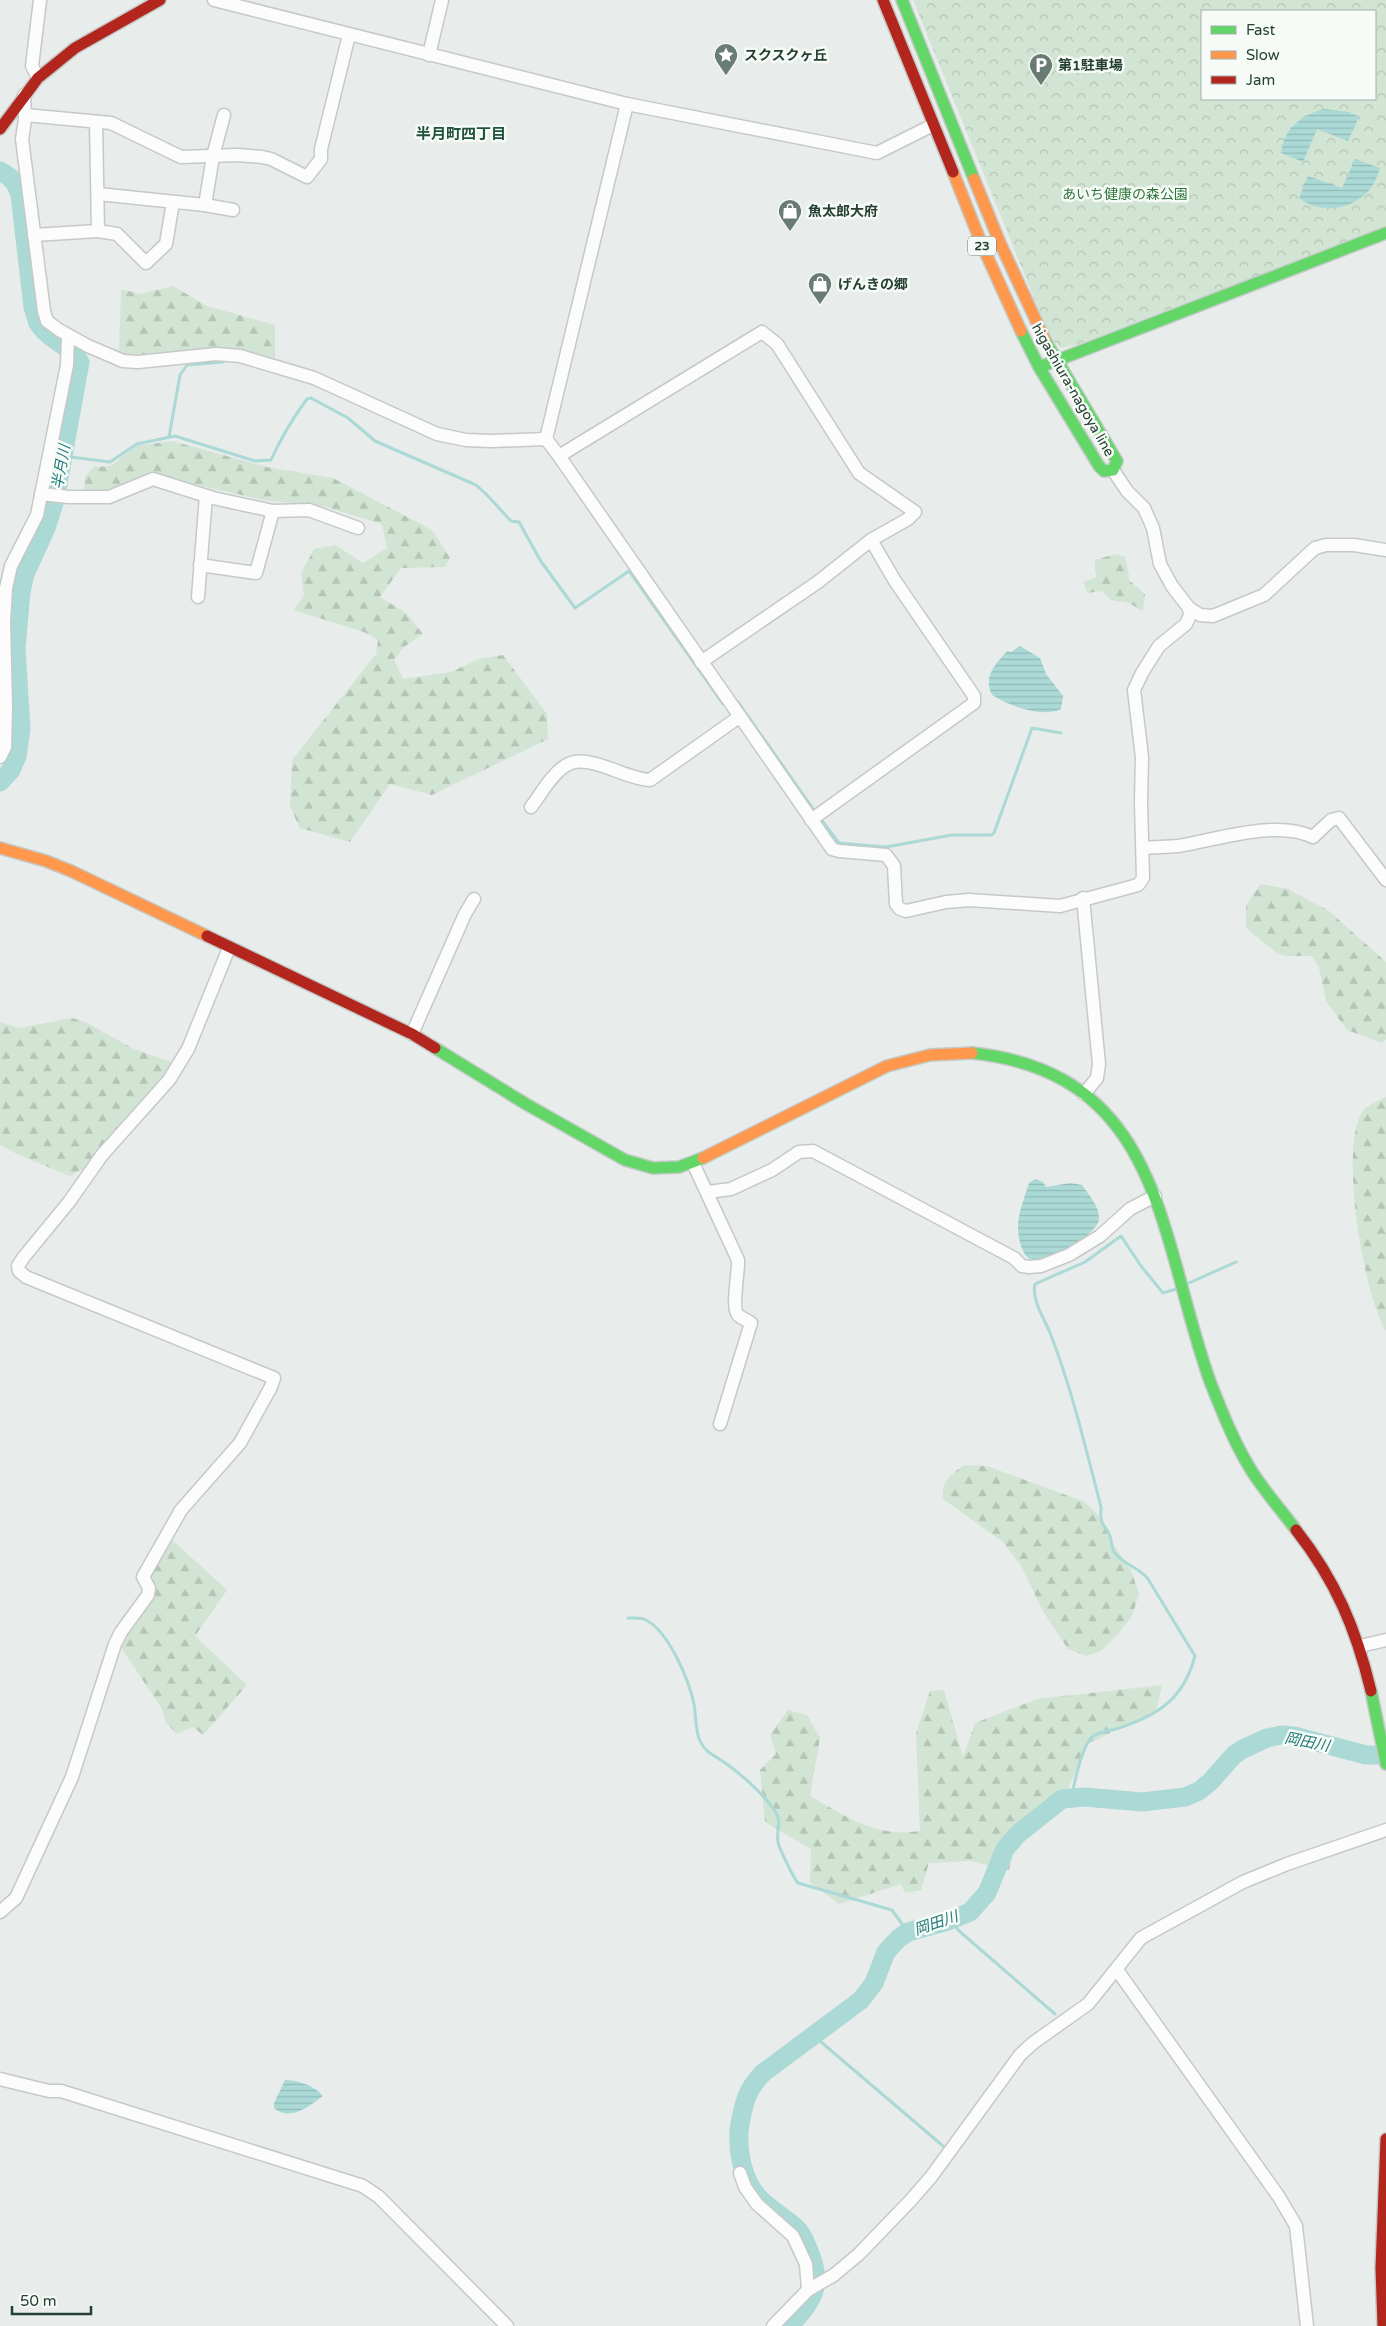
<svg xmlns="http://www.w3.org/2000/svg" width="1386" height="2326" font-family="'Varela Round','Noto Sans JP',sans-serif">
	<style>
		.forest { fill: url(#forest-firs) }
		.park { fill: url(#park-crowns); fill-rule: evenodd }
		.water { fill: url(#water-rules) }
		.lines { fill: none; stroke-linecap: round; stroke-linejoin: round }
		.stream { stroke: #aad9d6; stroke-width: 3 }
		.river { stroke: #aad9d6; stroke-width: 19 }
		.street-casing { stroke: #c5c9c7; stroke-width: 15 }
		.fast-casing { stroke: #c3cac7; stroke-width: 14 }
		.slow-casing { stroke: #c3cac7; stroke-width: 14 }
		.jam-casing { stroke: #c3cac7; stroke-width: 14 }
		.street { stroke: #fcfcfc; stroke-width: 12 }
		.fast { stroke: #63d668; stroke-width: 11 }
		.slow { stroke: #ff974d; stroke-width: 11 }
		.jam { stroke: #b3261e; stroke-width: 11 }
		.labels { text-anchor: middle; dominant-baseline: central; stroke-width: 5; stroke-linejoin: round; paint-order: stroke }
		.shield { fill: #f7fbf8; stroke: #64786e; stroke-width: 1 }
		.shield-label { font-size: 12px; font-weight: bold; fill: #254033 }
		.poi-label { font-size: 14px; font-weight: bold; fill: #254033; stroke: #f7fbf8; text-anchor: start }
		.park-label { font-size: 14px; fill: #30763c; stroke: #f7fbf8 }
		.street-label { font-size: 14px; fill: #254033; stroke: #f7fbf8 }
		.neighbourhood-label { font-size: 15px; font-weight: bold; fill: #21523c; stroke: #f7fbf8 }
		.water-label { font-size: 15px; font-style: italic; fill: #207b78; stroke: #f7fbf8 }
	</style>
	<defs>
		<pattern id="forest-firs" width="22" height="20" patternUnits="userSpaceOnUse" patternTransform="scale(1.25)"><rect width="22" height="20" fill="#d2e4d4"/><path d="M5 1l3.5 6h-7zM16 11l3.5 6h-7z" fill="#b4c5b6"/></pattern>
		<pattern id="park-crowns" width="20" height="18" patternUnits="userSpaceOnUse" patternTransform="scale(1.25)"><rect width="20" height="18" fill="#d2e4d4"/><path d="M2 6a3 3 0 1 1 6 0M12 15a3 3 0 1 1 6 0" fill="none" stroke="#b4c5b6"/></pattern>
		<pattern id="water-rules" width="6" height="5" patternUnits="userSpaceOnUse" patternTransform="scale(1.25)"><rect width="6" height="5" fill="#aad9d6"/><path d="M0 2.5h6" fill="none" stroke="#92bbb8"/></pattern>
	</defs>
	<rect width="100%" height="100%" fill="#e8ecea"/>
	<g class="forest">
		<path d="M173,286L207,306L275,325V358C254,352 233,346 210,348C180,350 149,360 119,354L121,289L140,294Z"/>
		<path d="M172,441L267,467L333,478L432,530L450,558L445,567L401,568L380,597L406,613L423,634L404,647L394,660L403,679L451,672L479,659L503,655L547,714L548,739L432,795L390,784L350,842L300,828L290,807L292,760L376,654L378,640L364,632L294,610L304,595L301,573L314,549L335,545L363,563L387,548L382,524L326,507L264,500L153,475L108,490L84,492L85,476L94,467L111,466L136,446Z"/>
		<path d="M1115,554L1125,557L1130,581L1145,594L1143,611L1129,603L1111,600L1101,591L1088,593L1083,582L1096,577L1095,560Z"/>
		<path d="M1261,884L1288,889L1329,911L1386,962V1039L1382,1043L1347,1030L1326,1001L1319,968L1312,956H1285L1278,954L1246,928V905Z"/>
		<path d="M72,1018L85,1022L134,1049L171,1062L166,1076L89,1166L70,1176L17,1154L0,1145V1022L19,1028Z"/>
		<path d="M1386,1097V1331C1363,1293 1340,1153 1361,1114C1366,1105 1377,1101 1386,1097Z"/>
		<path d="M965,1465L987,1466L1085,1502L1099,1516L1113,1544L1131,1570L1139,1594L1132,1616L1118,1634L1101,1651L1086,1656L1068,1649L1043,1611L1021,1566L1003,1542L943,1499C941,1483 951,1473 965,1465Z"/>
		<path d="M170,1538L227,1590L195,1636L247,1685L203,1735L193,1727L177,1734L166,1723L162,1709L120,1646L125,1631L153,1596L152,1567Z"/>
		<path d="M1162,1685L1156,1712L1089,1743L1067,1791L1022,1821L1009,1870L971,1861L929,1863L921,1890L905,1893L901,1884L839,1904L810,1882L811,1849L765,1822L760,1770L776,1754L770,1735L788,1710L807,1715L820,1738L810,1796C847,1817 876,1838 920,1831L916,1733L930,1691L944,1690L963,1757L975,1723L1037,1699Z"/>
	</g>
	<path class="park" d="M913,0H1386V226L1079,344L1061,348L1050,337ZM1202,11H1375V99H1202Z"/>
	<g class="water">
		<path d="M1324,109L1349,112L1359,117L1348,141L1317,129L1303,162L1281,153C1284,129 1301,115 1324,109Z"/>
		<path d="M1355,159L1380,168C1378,175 1375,183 1370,189C1353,210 1321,215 1299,198L1308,176L1342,188Z"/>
		<path d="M1020,646L1040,658L1046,674L1063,696L1061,709C1041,718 1010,706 992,695C983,676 995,665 1007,651L1011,652Z"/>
		<path d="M1035,1179L1043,1182L1046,1187L1070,1183L1082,1185C1088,1194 1100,1207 1099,1219C1098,1235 1043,1265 1030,1259C1021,1254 1018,1236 1018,1227C1018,1213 1025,1196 1029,1183Z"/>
		<path d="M285,2080C298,2080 315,2086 323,2096C309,2106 291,2122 274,2108V2103Z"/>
	</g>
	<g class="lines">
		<g class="stream">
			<path d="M169,437L180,375L187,365L223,362"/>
			<path d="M63,456L110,462L137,444L175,436L255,461L271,460C281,438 292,419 307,399L311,398L348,418L375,441L476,485L486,494L511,521L519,522L540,560L575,608L629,571L723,704H726"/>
			<path d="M735,703L738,702L816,813"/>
			<path d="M820,818L839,843L886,847L952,835H991L994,833L1032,728L1061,733"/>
			<path d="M1189,1283L1236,1262"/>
			<path d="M628,1618C634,1618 641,1617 646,1620C669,1632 689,1680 694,1704C696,1716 695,1730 700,1741C706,1754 717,1756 728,1765C743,1776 767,1797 776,1813C782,1822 776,1832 778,1842C779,1848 794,1879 798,1883L892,1910L908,1932"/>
			<path d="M1072,1797V1793C1076,1778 1081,1750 1091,1738C1097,1731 1110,1731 1119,1728C1159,1715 1184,1698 1195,1656L1148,1579C1139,1567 1122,1564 1114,1552C1111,1547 1112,1541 1110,1536C1103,1520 1100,1528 1101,1507C1086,1450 1073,1393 1052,1338C1047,1322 1031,1302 1035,1284L1085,1262L1121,1236L1141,1266L1163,1293L1179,1288"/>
			<path d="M952,1919L958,1930L1055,2014"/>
			<path d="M814,2036L943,2146"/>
		</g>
		<g class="river">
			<path d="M0,171C12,177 16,183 20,195L33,307C35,312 36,318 38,323C48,340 70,345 80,362L55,500L46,528L25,574L21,592L16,648L21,729L17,756L11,770L0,782"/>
			<path d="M790,2326C813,2299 824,2287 809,2251C806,2244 803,2234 796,2228C784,2217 769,2209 758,2197C742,2179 736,2147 740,2124C744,2102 747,2089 763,2073L861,2000L874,1983L886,1952L899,1938L908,1932L948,1921L970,1912L987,1893L1005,1849L1018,1834L1062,1799L1084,1797L1142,1802L1185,1797L1199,1791L1210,1782L1234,1755L1243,1749L1267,1738L1281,1735L1294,1736L1366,1755H1386"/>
		</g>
		<g class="street-casing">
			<g id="street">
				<path d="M214,0L627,104L877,153L933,125"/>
				<path d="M429,55L442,0"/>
				<path d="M38,78L32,66L40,0"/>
				<path d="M24,95L25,120L22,139L44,311L47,321L59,330L88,346L123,361L138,362L216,354L240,356L314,378L437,434L466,440L491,441L546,439"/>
				<path d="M25,115L111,123L181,157L238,155L262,157L271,159L307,177L321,159V149L349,35"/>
				<path d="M98,194L205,205L233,210"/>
				<path d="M205,205L213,156L224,115"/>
				<path d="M98,231L117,234L146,263L166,244L173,202"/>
				<path d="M34,235L98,231L96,122"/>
				<path d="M546,439L559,456L762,332L777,344L859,473L915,512L908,519L871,540L818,582L701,662"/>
				<path d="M546,439L627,104"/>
				<path d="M559,456L832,849L839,851L886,855L894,866L896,904L900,909L906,911L946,902L969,900L1060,906L1138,885L1143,878L1141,802L1142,757L1134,690L1142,673L1159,646L1186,624L1190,615L1189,608L1200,615L1213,616L1264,595L1315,548L1326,545H1354L1386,550"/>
				<path d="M1113,470L1127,491L1144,508L1153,528L1160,564L1172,586L1189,608"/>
				<path d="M41,494L69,497H109L153,479L213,498L273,511L309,510L358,528"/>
				<path d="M200,565L256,573L273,511"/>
				<path d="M198,597L206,496"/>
				<path d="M0,757L5,747L6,707L4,622L6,588L11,566L37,515L67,365L68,336"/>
				<path d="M531,807C541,794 551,775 565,766C587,751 624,779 650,780L739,717"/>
				<path d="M811,820L974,703V696L895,581L871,540"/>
				<path d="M1143,848C1155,847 1167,847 1178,846C1216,840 1277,819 1313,837L1331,820L1339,818L1386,880"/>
				<path d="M1083,898L1099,1064L1097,1078L1084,1094"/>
				<path d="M412,1034L465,914L474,899"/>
				<path d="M693,1163L738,1260C739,1271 731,1308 738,1315C741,1318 747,1320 751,1323L720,1424"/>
				<path d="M708,1192L731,1189L772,1170L799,1152L813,1151L1014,1258L1022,1266L1029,1267L1041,1266L1069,1255L1100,1236L1130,1209L1155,1196"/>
				<path d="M1360,1646L1386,1640"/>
				<path d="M0,1912L16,1898L72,1777L115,1644L121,1632L148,1595L149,1588L143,1577L181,1510L240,1443L271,1387L274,1378L26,1277L19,1271L18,1266L23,1258L69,1202L102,1155L169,1080L188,1049L229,948"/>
				<path d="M1117,1970L1279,2197L1296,2226L1307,2326"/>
				<path d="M0,2079L49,2091H61L363,2186L379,2197L507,2326"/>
				<path d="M740,2173L745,2187L757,2204L793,2236L806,2264L808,2290"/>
				<path d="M773,2326L808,2290L834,2275L859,2254L911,2200L931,2177L1020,2055L1033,2043L1088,2004L1141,1938L1243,1882L1287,1864L1386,1830"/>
			</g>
		</g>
		<g class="fast-casing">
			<g id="fast">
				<path d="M902,0L974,179"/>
				<path d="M1021,331L1039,367L1099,466L1104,471L1113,470L1117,461L1045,340"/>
				<path d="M1045,365L1386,233"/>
				<path d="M435,1048L526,1104L625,1160L653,1168L679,1167L703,1158"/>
				<path d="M972,1053C1165,1073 1159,1242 1211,1384C1223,1414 1235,1445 1253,1473C1266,1493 1282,1511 1296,1530"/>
				<path d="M1371,1691L1386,1764"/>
			</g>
		</g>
		<g class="slow-casing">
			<g id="slow">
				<path d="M953,172L982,245L1021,331"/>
				<path d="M974,179L1000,243L1045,340"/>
				<path d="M0,848L46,861L71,871L207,936"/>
				<path d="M703,1158L887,1066L930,1055L972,1053"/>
			</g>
		</g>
		<g class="jam-casing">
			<g id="jam">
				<path d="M883,0L953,172"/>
				<path d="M0,129L38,78L75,48L160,0"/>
				<path d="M207,936L412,1034L435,1048"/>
				<path d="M1296,1530C1336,1581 1356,1629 1371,1691"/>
				<path d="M1383,2326L1381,2268L1386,2139"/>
			</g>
		</g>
		<use href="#street" class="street"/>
		<use href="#fast" class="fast"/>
		<use href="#slow" class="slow"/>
		<use href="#jam" class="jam"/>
	</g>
	<defs>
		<g id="sight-pin" transform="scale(1.25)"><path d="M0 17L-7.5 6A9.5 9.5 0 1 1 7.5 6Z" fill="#697c73" stroke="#f7fbf8"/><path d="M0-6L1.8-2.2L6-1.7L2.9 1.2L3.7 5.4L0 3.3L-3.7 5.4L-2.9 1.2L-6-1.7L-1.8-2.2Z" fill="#fff"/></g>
		<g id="parking-pin" transform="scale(1.25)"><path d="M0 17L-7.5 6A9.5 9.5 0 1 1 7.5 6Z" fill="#697c73" stroke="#f7fbf8"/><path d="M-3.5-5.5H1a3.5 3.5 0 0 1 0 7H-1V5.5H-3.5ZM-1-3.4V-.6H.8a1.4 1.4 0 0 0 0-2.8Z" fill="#fff"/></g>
		<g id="shop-pin" transform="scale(1.25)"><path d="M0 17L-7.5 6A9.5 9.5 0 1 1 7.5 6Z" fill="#697c73" stroke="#f7fbf8"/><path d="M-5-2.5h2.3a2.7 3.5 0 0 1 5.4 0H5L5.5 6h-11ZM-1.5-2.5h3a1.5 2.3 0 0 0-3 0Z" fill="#fff"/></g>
	</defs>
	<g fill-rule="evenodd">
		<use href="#sight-pin" x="726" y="55"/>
		<use href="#parking-pin" x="1041" y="65"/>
		<use href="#shop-pin" x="790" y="211"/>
		<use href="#shop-pin" x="820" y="284"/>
	</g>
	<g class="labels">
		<rect class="shield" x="968" y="236.5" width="28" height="19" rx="4"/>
		<g class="shield-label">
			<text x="982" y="246">23</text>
		</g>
		<g class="poi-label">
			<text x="744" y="55">スクスクヶ丘</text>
			<text x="1058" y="65">第1駐車場</text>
			<text x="808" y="211">魚太郎大府</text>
			<text x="838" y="284">げんきの郷</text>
		</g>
		<g class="park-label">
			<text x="1125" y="194">あいち健康の森公園</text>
		</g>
		<g class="street-label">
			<text transform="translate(1073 390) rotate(60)">higashiura-nagoya line</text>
		</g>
		<g class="neighbourhood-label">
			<text x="461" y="134">半月町四丁目</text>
		</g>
		<g class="water-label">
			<text transform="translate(61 467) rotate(-80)">半月川</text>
			<text transform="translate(1307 1742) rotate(11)">岡田川</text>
			<text transform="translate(936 1923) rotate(-19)">岡田川</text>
		</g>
	</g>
	<rect x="1201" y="10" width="175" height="90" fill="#f7fbf8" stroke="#a3b0a9"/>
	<rect x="1211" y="26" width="25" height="8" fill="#63d668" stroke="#a3b0a9"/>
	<text x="1246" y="35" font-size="15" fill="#254033">Fast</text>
	<rect x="1211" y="51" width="25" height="8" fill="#ff974d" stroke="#a3b0a9"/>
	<text x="1246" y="60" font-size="15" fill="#254033">Slow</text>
	<rect x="1211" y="76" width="25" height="8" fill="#b3261e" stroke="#a3b0a9"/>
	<text x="1246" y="85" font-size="15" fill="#254033">Jam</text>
	<path d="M12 2306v8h79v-8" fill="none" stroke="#254033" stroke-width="2.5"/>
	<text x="20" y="2306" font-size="15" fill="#254033" stroke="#f7fbf8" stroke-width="4" paint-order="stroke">50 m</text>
</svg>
